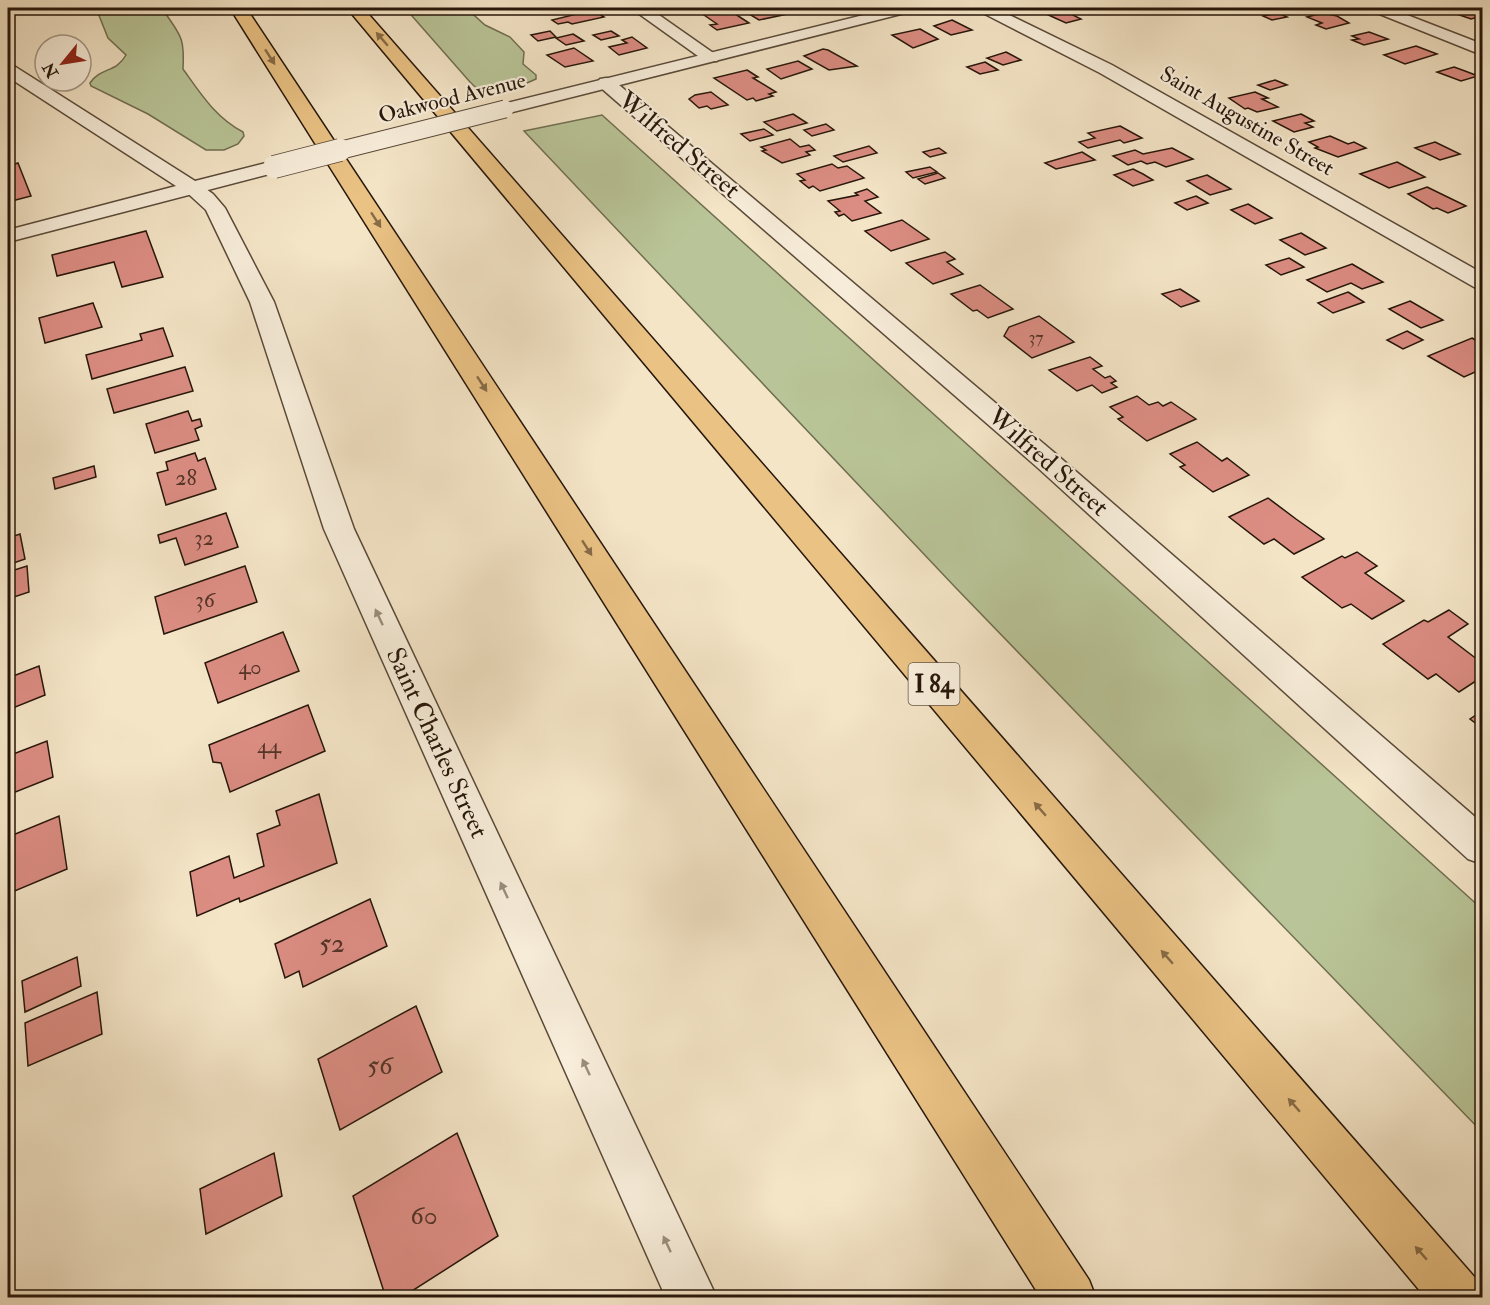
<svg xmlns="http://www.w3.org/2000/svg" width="1490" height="1305" font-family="'IM FELL Double Pica',serif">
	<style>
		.green { fill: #b9c598; stroke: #706e51; stroke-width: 1.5 }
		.building { fill: #dc8d83; stroke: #26160a; stroke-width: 1.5 }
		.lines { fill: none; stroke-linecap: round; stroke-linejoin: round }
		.minor-casing { stroke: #5a4a39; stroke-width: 3 }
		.tertiary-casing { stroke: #5a4a39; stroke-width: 3 }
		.motorway-casing { stroke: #26160a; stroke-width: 3 }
		.minor { fill: #f8eedb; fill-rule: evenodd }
		.tertiary { fill: #f8eedb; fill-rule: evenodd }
		.motorway { fill: #eac284; fill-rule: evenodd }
		.tertiary-bridge-far1-casing { stroke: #5a4a39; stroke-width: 19; stroke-linecap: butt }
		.tertiary-bridge-casing { stroke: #5a4a39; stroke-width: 24; stroke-linecap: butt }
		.tertiary-bridge-far1 { stroke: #f8eedb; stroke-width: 17 }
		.tertiary-bridge { stroke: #f8eedb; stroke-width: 22 }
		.oneway { fill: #886c47 }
		.oneway2 { fill: #9a8d7d }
		.labels { text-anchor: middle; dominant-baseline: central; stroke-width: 4.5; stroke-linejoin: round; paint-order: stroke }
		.far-number-label { font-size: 18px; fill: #543428 }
		.far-street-label { font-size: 22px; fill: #26160a; stroke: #f8eedb }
		.number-label { font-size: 22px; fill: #543428 }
		.shield { fill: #f8eedb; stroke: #655749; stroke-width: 1.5 }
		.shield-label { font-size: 24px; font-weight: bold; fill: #26160a }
		.street-label { font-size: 26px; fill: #26160a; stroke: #f8eedb }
		.near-number-label { font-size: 27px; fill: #543428 }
	</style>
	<rect width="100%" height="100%" fill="#f4e5c7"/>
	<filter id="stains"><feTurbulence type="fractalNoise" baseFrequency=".00333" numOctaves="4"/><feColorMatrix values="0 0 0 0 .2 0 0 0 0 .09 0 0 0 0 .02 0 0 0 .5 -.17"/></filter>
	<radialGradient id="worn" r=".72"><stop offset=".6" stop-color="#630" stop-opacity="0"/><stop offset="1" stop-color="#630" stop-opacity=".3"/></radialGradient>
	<g class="green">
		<path d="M96,8H162C179,35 185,34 183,69C201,94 215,117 243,132L244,136L238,144L224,150H206L148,114L91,86L90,83C101,67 116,73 126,55L108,38Z"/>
		<path d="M405,8H466L485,25L510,37L524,52L523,64L536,75V79C524,85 496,96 482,92C478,90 473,85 470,82Z"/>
		<path d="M602,115L1482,909V1132L955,587L524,131Z"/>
	</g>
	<g class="building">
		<path d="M726,8L749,23L717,30L710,25L717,24L701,13Z"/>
		<path d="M739,8H777L788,14L759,20Z"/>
		<path d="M1033,8H1068L1055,11L1061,14L1067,12L1081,19L1066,23Z"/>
		<path d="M1467,8L1482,11V16L1471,19L1451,12Z"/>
		<path d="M593,10L604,17L572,24L568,22L558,24L552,20Z"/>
		<path d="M1278,13L1287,17L1272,20L1263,16Z"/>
		<path d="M1323,13L1337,16L1349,23L1326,29L1316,25L1322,23L1307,17Z"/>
		<path d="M952,20L972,30L951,35L934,26Z"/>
		<path d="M920,29L938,39L913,48L892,35Z"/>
		<path d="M550,31L556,37L538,41L531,35Z"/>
		<path d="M611,31L619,36L601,40L593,35Z"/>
		<path d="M1369,32L1388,39L1364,45L1352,40L1359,39L1352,36Z"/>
		<path d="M573,34L584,41L566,45L556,38Z"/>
		<path d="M632,37L647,48L619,55L609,47L627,43L622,40Z"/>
		<path d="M1416,46L1437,54L1405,64L1384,55Z"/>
		<path d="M574,48L593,61L565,67L547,55Z"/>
		<path d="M823,49L828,50L857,66L829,70L804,56Z"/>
		<path d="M1006,52L1021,60L1003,65L987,58Z"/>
		<path d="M798,61L812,69L781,79L767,69Z"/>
		<path d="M985,62L998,70L980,74L967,67Z"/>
		<path d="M1454,67L1465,71L1478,76L1461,81L1437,72Z"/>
		<path d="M747,70L758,77L753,78L776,92L769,94L773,96L756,101L753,98L747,100L714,78Z"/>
		<path d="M1275,80L1287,85L1270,90L1258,85Z"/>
		<path d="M711,92L728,105L711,109L707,106L699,108L689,99L695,95Z"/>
		<path d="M1255,92L1268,98L1262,99L1278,107L1257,112L1248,108L1245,109L1229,98Z"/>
		<path d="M793,114L807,123L777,131L764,122Z"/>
		<path d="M1301,114L1314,121L1305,123L1313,127L1294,132L1273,121Z"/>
		<path d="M826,124L834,130L812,136L804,130Z"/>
		<path d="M1120,126L1142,138L1124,143L1120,140L1088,148L1079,142L1095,138L1088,133Z"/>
		<path d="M764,129L773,135L750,141L741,134Z"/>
		<path d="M1330,136L1348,144L1354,142L1366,148L1338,157L1315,148L1318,147L1309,142Z"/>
		<path d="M790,139L800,147L809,145L815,150L806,152L810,155L782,163L762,151L766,150L761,147Z"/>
		<path d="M1435,142L1460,154L1440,160L1415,148Z"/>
		<path d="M869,146L877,153L843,162L834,156Z"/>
		<path d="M939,148L946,153L930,157L923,152Z"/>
		<path d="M1172,148L1193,159L1166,167L1155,162L1147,164L1141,161L1128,165L1113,156L1135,150L1143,154Z"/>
		<path d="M1082,152L1095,160L1056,169L1045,163Z"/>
		<path d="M1397,162L1425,177L1389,188L1360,174Z"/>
		<path d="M18,163L31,196L8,202V166Z"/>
		<path d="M832,164L838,168L847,166L864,178L820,191L813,186L809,188L800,181L805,180L797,174Z"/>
		<path d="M930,167L937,172L913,178L906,172Z"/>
		<path d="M1133,169L1143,174L1153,180L1133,186L1114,175Z"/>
		<path d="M938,173L945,178L925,184L918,179Z"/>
		<path d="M1207,175L1231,189L1210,195L1187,181Z"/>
		<path d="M1427,187L1466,206L1448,213L1437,208L1433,209L1408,194Z"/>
		<path d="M867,189L878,197L865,201L881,213L852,221L844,214L839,216L835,212L840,211L828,201L858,195L855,193Z"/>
		<path d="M1196,196L1208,203L1187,210L1175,203Z"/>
		<path d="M1248,204L1272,218L1255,224L1231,210Z"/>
		<path d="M902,220L929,239L891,251L865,231Z"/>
		<path d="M146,231L163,277L122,287L114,262L57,276L52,255Z"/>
		<path d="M1301,233L1326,248L1305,255L1280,240Z"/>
		<path d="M945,252L955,259L947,262L963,274L933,284L906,263Z"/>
		<path d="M1289,258L1304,267L1281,275L1266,265Z"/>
		<path d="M1352,264L1383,282L1362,289L1351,283L1327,292L1307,280Z"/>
		<path d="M980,285L1006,304L1013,309L988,318L977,310L973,311L951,294Z"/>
		<path d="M1180,289L1199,301L1181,307L1162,294Z"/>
		<path d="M1348,292L1364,302L1333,313L1318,303Z"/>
		<path d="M1410,301L1443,320L1421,328L1389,309Z"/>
		<path d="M93,303L102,327L45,343L39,318Z"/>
		<path d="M1039,316L1074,342L1032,358L1004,336L1009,327Z"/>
		<path d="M163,328L173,356L92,379L86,355L142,340L140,334Z"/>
		<path d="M1407,331L1423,340L1403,349L1387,340Z"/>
		<path d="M1472,338L1482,344V369L1464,377L1428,356Z"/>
		<path d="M1090,357L1102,366L1093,369L1105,378L1110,376L1116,381L1111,383L1117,387L1102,393L1092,385L1077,391L1049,370Z"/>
		<path d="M185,367L193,391L114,413L107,389Z"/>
		<path d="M1137,396L1149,405L1158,402L1163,406L1171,402L1196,419L1147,441L1118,419L1123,417L1110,407Z"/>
		<path d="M11,409L12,428L8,430V410Z"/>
		<path d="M188,411L192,421L200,419L202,426L195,429L199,440L155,453L146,424Z"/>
		<path d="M1197,442L1222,461L1227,458L1249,475L1213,492L1180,467L1185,465L1170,454Z"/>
		<path d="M195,453L198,461L205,458L216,489L166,505L157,473L168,470L166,462Z"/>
		<path d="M94,466L96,477L55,489L53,478Z"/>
		<path d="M1268,498L1296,519L1324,539L1294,554L1274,539L1264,544L1229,517Z"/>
		<path d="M226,513L238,547L185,565L176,538L160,543L158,535Z"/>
		<path d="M20,534L25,559L8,565V538Z"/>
		<path d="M1357,552L1377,566L1365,573L1404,601L1372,619L1351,604L1342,608L1302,577L1342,556L1345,558Z"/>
		<path d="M27,566L29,592L8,599V572Z"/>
		<path d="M245,566L257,602L164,634L155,597Z"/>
		<path d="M1449,610L1468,624L1448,637L1482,663V677L1459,692L1436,674L1428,679L1383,644L1424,620L1428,622Z"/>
		<path d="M283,632L299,671L218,703L205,663Z"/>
		<path d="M39,666L45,695L8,710V678Z"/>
		<path d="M308,705L325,751L230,792L221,763L213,762L209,745Z"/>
		<path d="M1482,711V728L1470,719Z"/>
		<path d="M47,741L53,777L8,795V756Z"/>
		<path d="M319,794L337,863L240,902L239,898L197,916L190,872L229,856L234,878L264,866L257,834L280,825L276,811Z"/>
		<path d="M59,816L67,869L10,893L8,837Z"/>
		<path d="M370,899L387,946L303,987L299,971L285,978L275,944Z"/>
		<path d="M77,957L81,986L25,1012L22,981Z"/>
		<path d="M97,992L102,1034L28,1066L25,1023Z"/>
		<path d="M416,1006L442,1072L340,1130L318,1059Z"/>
		<path d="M457,1133L498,1236L401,1298H386L353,1196Z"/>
		<path d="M274,1153L282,1196L206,1234L200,1189Z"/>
	</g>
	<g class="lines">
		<g class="minor-casing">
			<g id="minor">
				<path d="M633,8H649L719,57L717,61H705L635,11Z"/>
				<path d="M976,8H995L1112,65L1482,273V289L1474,287L1100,73L979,11Z"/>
				<path d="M1370,8H1389L1482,44V55L1372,11Z"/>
				<path d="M606,78L612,79L1057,455L1482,823V864L1468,859L1038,468L600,87L597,83L600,79Z"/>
				<path d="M192,182L199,184L213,194L225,208L274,302L354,529L717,1298H666L324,529L250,302L206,210L182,188L185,184Z"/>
			</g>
		</g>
		<g class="tertiary-casing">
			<g id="tertiary">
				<path d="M892,8H916L913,11L505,114L499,113L496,109L499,105Z"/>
				<path d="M8,65L14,66L195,181L274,161L281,163L284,167L281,171L8,242V230L176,186L8,77Z"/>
			</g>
		</g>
		<g class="motorway-casing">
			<g id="motorway">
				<path d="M230,8H246L1089,1280L1096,1298H1041Z"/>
				<path d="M347,8H363L1477,1280L1482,1298H1426Z"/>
			</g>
		</g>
		<use href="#minor" class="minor"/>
		<use href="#tertiary" class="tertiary"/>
		<use href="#motorway" class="motorway"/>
		<g class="tertiary-bridge-far1-casing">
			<path id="tertiary-bridge-far1" d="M334,152L505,109"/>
		</g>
		<g class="tertiary-bridge-casing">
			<path id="tertiary-bridge" d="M274,167L340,150"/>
		</g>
		<use href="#tertiary-bridge-far1" class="tertiary-bridge-far1"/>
		<use href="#tertiary-bridge" class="tertiary-bridge"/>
	</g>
	<defs><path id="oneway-solid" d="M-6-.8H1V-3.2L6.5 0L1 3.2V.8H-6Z" transform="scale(1.5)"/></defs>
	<g class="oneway">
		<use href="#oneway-solid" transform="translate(382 39) rotate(-131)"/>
		<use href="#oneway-solid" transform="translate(270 57) rotate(57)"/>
		<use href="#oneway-solid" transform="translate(376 220) rotate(57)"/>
		<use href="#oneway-solid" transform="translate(482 384) rotate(57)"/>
		<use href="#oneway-solid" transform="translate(587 548) rotate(57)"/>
		<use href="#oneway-solid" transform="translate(1040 809) rotate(-131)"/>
		<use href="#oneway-solid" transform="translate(1167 957) rotate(-131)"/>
		<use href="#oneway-solid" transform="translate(1294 1105) rotate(-131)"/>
		<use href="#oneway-solid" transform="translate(1421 1253) rotate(-131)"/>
	</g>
	<g class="oneway2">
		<use href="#oneway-solid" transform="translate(379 617) rotate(-115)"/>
		<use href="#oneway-solid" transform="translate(504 890) rotate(-115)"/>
		<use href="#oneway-solid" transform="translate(586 1067) rotate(-115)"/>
		<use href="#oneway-solid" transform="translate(667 1244) rotate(-115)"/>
	</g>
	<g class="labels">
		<g class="far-number-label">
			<text x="1036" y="337">37</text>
		</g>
		<g class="far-street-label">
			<text transform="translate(452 98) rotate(-14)">Oakwood Avenue</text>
			<text transform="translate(1247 121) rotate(30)">Saint Augustine Street</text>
		</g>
		<g class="number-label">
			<text x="186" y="478">28</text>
			<text x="204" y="538">32</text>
			<text x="205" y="600">36</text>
			<text x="250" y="667">40</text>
			<text x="269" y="746">44</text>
		</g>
		<rect class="shield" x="908.5" y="663" width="51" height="42" rx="4.5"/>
		<g class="shield-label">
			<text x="934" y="684">I 84</text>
		</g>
		<g class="street-label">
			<text transform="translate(679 145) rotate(40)">Wilfred Street</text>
			<text transform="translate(1048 462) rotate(41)">Wilfred Street</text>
			<text transform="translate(437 743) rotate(65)">Saint Charles Street</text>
		</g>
		<g class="near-number-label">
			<text x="332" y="943">52</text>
			<text x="380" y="1065">56</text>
			<text x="424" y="1215">60</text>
		</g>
	</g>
	<rect width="1490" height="1305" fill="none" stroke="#f4e5c7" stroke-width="30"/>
	<rect x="9" y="9" width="1472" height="1287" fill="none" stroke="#26160a" stroke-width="3"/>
	<rect x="15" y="15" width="1460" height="1275" fill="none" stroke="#26160a" stroke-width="1.5"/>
	<g transform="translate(63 63) rotate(240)"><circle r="28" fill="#f8eedb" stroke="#a49887" stroke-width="1.5"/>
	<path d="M0-4.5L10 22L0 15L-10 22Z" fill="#8f2418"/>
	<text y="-9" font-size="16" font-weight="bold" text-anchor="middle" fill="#26160a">N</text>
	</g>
	<rect width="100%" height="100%" filter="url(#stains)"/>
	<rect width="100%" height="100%" fill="url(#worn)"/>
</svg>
